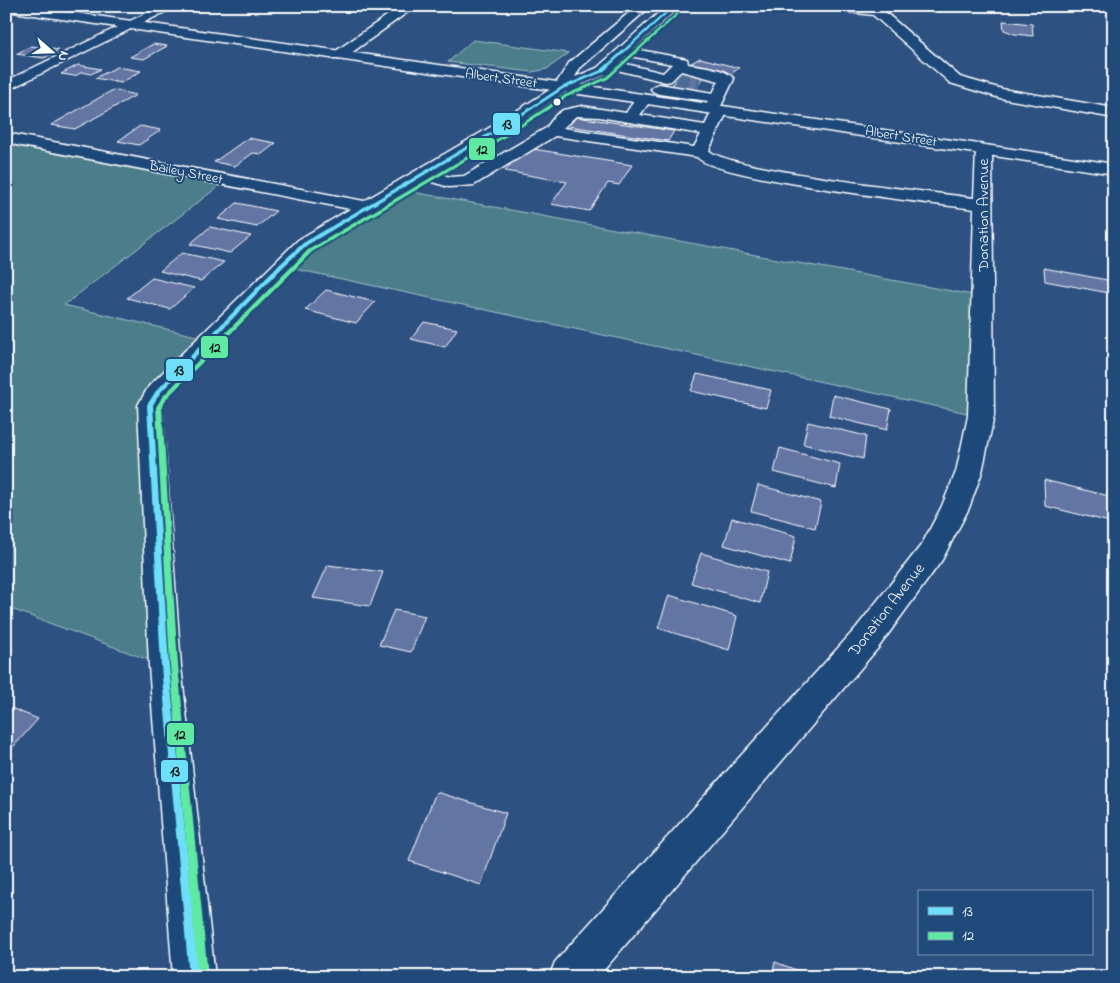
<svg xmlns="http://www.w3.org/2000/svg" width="1120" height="983" font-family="'Indie Flower',sans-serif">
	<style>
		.green { fill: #4b7e8a; stroke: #a5bec4 }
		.building { fill: #6474a3; stroke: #fff }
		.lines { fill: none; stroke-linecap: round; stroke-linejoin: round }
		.minor-tunnel { stroke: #4c6c95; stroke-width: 14; stroke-dasharray: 14 7; stroke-linecap: butt }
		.minor-casing { stroke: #fff; stroke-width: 3 }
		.major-casing { stroke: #fff; stroke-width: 3 }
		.minor { fill: #1f4a7a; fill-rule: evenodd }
		.major { fill: #1f4a7a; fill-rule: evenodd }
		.bus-1-casing { stroke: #1f4a7a; stroke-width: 4 }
		.bus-2-casing { stroke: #1f4a7a; stroke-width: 4 }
		.bus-1 { fill: #6ddff8; fill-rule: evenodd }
		.bus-2 { fill: #60e9a3; fill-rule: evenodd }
		.bus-dot { fill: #fff; stroke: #1f4a7a; stroke-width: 2 }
		.labels { text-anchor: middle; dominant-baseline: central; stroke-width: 4; stroke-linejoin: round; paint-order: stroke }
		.far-street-label { font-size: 14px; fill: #fff; stroke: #1f4a7a }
		.street-label { font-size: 16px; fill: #fff; stroke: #1f4a7a }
		.line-badge { stroke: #1f4a7a; stroke-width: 2 }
		.pale-badge-label { font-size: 14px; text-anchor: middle; font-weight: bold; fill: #111 }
	</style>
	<rect width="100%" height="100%" fill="#2d5282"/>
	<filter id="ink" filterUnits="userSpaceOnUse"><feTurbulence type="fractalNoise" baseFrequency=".02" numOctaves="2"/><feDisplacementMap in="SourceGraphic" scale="10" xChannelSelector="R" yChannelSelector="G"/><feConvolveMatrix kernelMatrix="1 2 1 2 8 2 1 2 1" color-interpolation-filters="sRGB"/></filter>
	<g filter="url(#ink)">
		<g class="green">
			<path d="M473,40L569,53L547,69L532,72L448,62Z"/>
			<path d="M6,138L227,180L64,305L209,339L158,392L165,666L6,607Z"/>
			<path d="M396,189L984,297L981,416L281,266Z"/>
		</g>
		<g class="building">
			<path d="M1003,21L1032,24L1033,36L1015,34L1004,30Z"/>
			<path d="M153,44L167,46L144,59L130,57Z"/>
			<path d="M31,46L59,50L44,58L16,54Z"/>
			<path d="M700,58L739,68L728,76L688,65Z"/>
			<path d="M78,65L101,69L91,74L82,72L75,76L61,74Z"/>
			<path d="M117,67L141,71L121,83L95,78Z"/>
			<path d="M682,70L705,73L694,93L670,89Z"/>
			<path d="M113,90L136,95L75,129L51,125Z"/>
			<path d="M576,117L674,131L668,141L569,126Z"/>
			<path d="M140,126L161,130L139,145L118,141Z"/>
			<path d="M248,138L276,143L262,154L253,153L235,166L214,162Z"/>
			<path d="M533,149L632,165L619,185L608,183L589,211L551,204L567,182L505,171L514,160Z"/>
			<path d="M237,203L276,211L257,227L218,219Z"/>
			<path d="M210,227L251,236L230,253L190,244Z"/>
			<path d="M182,253L224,262L201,281L160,271Z"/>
			<path d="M1044,268L1107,280L1109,293L1045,281Z"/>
			<path d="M152,278L194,288L170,309L127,298Z"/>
			<path d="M326,290L375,302L356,323L305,310Z"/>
			<path d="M424,322L457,329L445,347L411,339Z"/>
			<path d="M697,374L771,390L766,408L691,391Z"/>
			<path d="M833,395L891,409L887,430L829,416Z"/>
			<path d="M808,422L866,436L863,459L803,444Z"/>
			<path d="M780,448L840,464L836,488L774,472Z"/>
			<path d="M1044,480L1113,497L1114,523L1045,506Z"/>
			<path d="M758,485L821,502L815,528L751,511Z"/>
			<path d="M732,518L796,536L790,564L724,545Z"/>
			<path d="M701,553L767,572L760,603L691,583Z"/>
			<path d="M328,565L383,572L370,606L313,598Z"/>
			<path d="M669,595L737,616L729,650L658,628Z"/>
			<path d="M394,610L425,616L411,652L379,645Z"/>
			<path d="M6,706L38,719L6,755Z"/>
			<path d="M436,792L506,813L481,885L409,861Z"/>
			<path d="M775,962L815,977H772Z"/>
		</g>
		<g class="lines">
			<path class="minor-tunnel" d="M676,79L700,83"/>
			<g class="minor-casing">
				<g id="minor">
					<path d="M161,6H177L6,91V81Z"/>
					<path d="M401,6H416L343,59H333L331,56L333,53Z"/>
					<path d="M843,6H892L885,12L960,77L1002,89L1114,108V118L1000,98L950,83L873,15L848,12Z"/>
					<path d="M624,47L687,59L688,64C701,66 726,68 734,79L721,106L728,110L709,150C721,169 939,193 974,198L976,150L978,146H990L992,150L994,416L982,472L969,508L942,560L878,648L598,977H549L555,962L856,628L922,544L941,508L956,472L968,416L974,209C936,204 711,178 697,157L555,136L474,185L449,187L425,180L312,248L288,270L167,397L162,405L181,666L215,977H173L149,666L138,405L149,386L298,240L350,209L6,143V133L364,201L501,121L557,85H567L570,88L567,91L513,127L437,173L450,177L464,176L546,128L556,115L563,110L582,106L626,113C632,104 634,98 645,101L648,104L640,115L705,125L711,113L704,109L708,101L659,94L654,92L651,89L654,86L659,84L713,93L719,81L681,71L671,81L666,82L605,67L603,64L605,61L610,60L663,73L672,64L619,54L617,51ZM576,116L599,117L701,134L694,147L563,128Z"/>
				</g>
			</g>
			<g class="major-casing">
				<path id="major" d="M6,6H27L557,82L569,63L637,6H651L580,68L575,77L597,68L666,6H680L607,74L581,85L1114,164V174L634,102L6,11Z"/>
			</g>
			<use href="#minor" class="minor"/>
			<use href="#major" class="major"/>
			<g class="bus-1-casing">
				<path id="bus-1" d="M672,6H675L603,72L563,89L508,125L307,245L283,267L160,393L153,405L169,666L199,977H189L161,666L147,405L156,391L279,265L303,243L506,123L561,87L601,70Z"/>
			</g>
			<g class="bus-2-casing">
				<path id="bus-2" d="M679,11L681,12L608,79L567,97L512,133L312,252L167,398L162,407L178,665L208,976L198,977L170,665L156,407L163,396L308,250L510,131L565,95L606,77Z"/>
			</g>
			<use href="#bus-1" class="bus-1"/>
			<use href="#bus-2" class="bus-2"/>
		</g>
	</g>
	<circle class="bus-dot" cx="557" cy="102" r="4.5"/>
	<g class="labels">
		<g class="far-street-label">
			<text transform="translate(501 79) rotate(8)">Albert Street</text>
			<text transform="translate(901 137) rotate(9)">Albert Street</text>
			<text transform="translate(186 173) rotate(11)">Bailey Street</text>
		</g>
		<g class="street-label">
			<text transform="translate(984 215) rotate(-90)">Donation Avenue</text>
			<text transform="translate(887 610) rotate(-52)">Donation Avenue</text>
		</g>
	</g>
	<g class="line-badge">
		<rect x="492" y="112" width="29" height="24" rx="5" fill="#6ddff8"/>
		<rect x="468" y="137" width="28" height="24" rx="5" fill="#60e9a3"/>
		<rect x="200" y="335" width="29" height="24" rx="5" fill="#60e9a3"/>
		<rect x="165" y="358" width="29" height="24" rx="5" fill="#6ddff8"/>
		<rect x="166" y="722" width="29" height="24" rx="5" fill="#60e9a3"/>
		<rect x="160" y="759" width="29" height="24" rx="5" fill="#6ddff8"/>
	</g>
	<g class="pale-badge-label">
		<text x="507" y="129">13</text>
		<text x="482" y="154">12</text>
		<text x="215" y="352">12</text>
		<text x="179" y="375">13</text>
		<text x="180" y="739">12</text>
		<text x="175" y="776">13</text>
	</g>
	<rect width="1120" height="983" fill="none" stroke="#1f4a7a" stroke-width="25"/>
	<rect x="12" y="12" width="1095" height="958" fill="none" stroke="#fff" stroke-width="2" filter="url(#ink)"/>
	<rect x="918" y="890" width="175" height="65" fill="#1f4a7a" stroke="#7992af"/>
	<rect x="928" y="907" width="25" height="8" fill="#6ddff8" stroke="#7992af"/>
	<text x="962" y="916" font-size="15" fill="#ffffff">13</text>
	<rect x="928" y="932" width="25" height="8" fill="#60e9a3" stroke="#7992af"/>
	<text x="962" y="940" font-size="15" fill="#ffffff">12</text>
	<g transform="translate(52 52) rotate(110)" stroke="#1f4a7a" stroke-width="4" paint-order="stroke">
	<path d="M0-4L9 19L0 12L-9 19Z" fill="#ffffff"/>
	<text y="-8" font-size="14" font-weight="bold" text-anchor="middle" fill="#ffffff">N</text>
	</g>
</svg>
